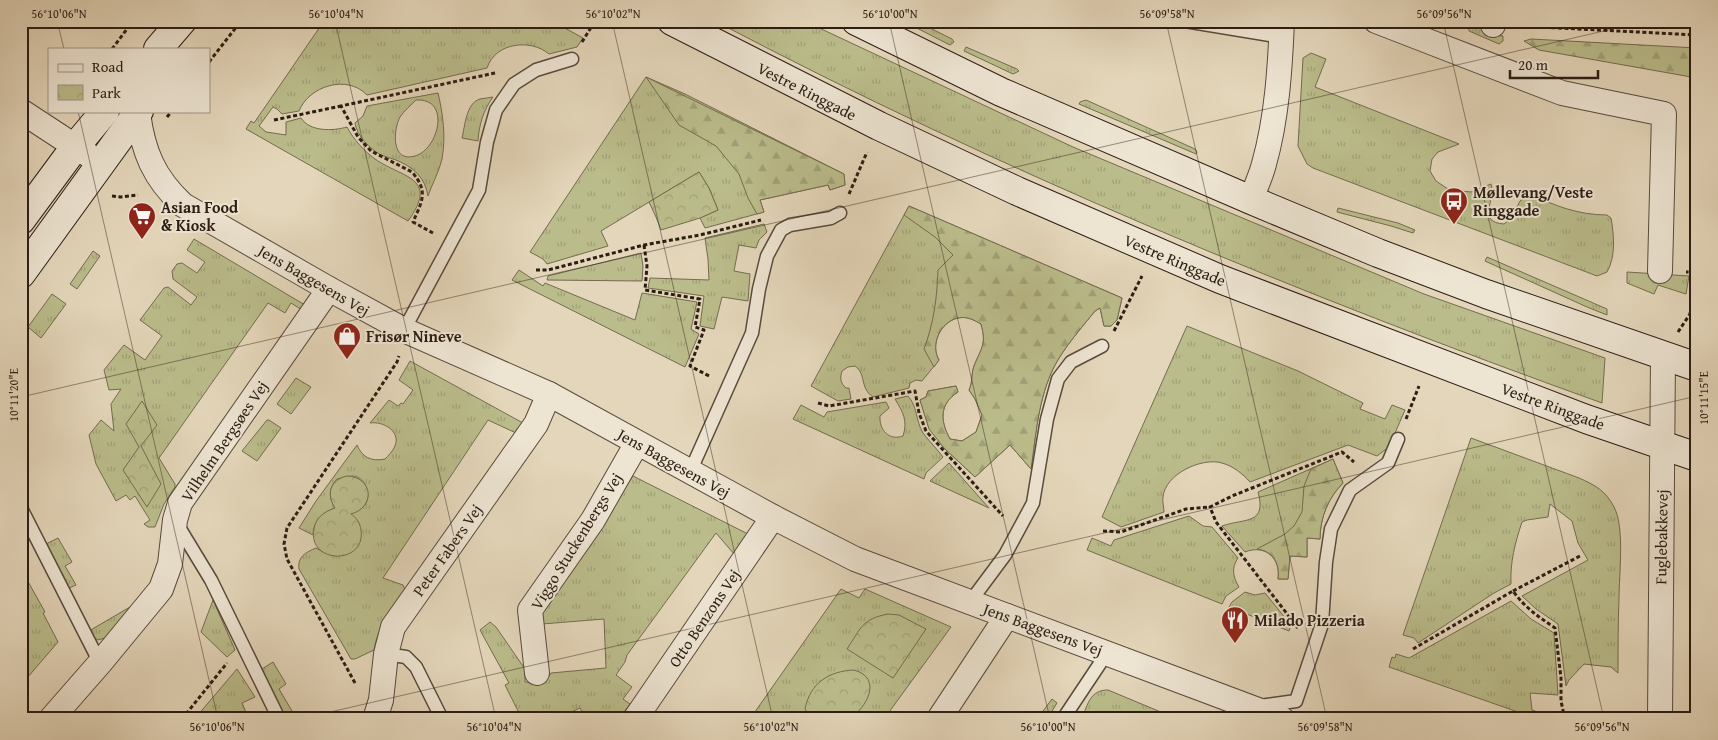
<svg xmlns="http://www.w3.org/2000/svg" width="1718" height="740" font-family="'Gentium Book Plus',serif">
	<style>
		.grass { fill: url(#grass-tufts); stroke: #736c4f; fill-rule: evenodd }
		.forest { fill: url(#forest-firs); stroke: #736c4f }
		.park { fill: url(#park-crowns); stroke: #736c4f }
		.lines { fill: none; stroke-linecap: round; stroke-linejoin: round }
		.lane-casing { stroke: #594b3d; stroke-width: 15 }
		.street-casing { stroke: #594b3d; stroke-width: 26 }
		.secondary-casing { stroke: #2b1d13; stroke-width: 30 }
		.path { stroke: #2b1d13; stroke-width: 3; stroke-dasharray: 4 2.5; stroke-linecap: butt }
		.lane { stroke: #ede4d2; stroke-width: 12 }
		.street { stroke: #ede4d2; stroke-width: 24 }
		.secondary { stroke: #ede4d2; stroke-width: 28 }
		.ticks { fill: none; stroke: #2b1d13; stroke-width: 1; stroke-opacity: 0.45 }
		.labels { text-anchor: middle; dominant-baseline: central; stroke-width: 4; stroke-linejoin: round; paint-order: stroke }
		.street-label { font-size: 16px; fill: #2b1d13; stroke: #ede4d2 }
		.poi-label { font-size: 16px; font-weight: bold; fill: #2b1d13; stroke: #ede4d2; text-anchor: start }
		.neatline { fill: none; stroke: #2b1d13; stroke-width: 2 }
		.ticks-label { font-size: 12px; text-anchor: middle; fill: #2b1d13 }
	</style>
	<defs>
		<pattern id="grass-tufts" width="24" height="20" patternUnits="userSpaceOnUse" patternTransform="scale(1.25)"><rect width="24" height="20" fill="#bbbc8b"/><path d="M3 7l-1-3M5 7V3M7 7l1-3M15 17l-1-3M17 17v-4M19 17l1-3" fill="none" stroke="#a1a177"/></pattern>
		<pattern id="forest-firs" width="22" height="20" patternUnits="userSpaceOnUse" patternTransform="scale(1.25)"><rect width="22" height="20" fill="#bbbc8b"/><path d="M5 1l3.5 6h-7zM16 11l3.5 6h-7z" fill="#a1a177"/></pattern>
		<pattern id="park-crowns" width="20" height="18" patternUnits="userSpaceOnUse" patternTransform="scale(1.25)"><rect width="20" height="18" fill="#bbbc8b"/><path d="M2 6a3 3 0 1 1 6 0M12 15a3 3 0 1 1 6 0" fill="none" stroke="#a1a177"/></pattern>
	</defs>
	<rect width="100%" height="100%" fill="#e4d6ba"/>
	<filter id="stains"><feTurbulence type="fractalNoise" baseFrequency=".004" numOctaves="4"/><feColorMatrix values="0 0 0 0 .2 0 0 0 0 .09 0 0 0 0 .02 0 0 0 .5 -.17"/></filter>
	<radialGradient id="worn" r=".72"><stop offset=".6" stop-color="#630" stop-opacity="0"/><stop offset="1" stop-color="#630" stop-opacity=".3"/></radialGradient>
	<g class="grass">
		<path d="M324,21H552L583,38L577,47L549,54C530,38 495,43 487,68L367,95C347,74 309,86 299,111L282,114L277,109L273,107L259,126L266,132L286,135V122L301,118C310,132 333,131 347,127C354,140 364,151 375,159C402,178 440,177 408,221L246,129L251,121L254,123Z"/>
		<path d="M715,21H798L815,26L1073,147L1424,294L1605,358L1602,403C1299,294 1000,171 715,21Z"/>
		<path d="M903,21H916L952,39L954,42L950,45Z"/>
		<path d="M1468,21H1478C1484,32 1492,35 1503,36V41L1499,44L1469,31Z"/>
		<path d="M966,47L1017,69L1019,71L1013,74L964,51Z"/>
		<path d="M1311,53L1326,59L1315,87L1459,144L1438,152L1432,159L1430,171L1436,181L1448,189L1461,191L1471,192L1491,184C1496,201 1476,222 1504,224L1511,219L1520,201L1530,194C1555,206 1579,215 1607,215L1611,218C1614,236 1616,256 1607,272L1597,276L1313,168L1307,164L1298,146L1303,58Z"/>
		<path d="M646,77L685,94L844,174L845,185L830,190L828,185L760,200L764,212L705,228L700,218L718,210L709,188L699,172L601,231L608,246L547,264L543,259L530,252Z"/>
		<path d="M438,93C443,114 446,137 442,159C439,172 432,184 428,196C425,177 413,167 396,160C391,158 386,157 381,155C370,149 357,136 355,123L363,116L367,106ZM416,100C452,98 438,150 415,156C391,163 393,130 400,117C404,111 411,105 416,100Z"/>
		<path d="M493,97C483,111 479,125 478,141L462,138C465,126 466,103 480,99C484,98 489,98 493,97Z"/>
		<path d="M1086,100L1195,149L1197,152L1196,154L1079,104L1080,102Z"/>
		<path d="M909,206L1122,298L1117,320L1111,326H1104L1100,308L1095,311C1082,327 1063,349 1054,367C1038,399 1036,435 1031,469L1010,445L975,477L944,448L929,428L920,400L926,397L928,391L956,386L958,392C939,404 940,421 950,439L962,441L976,432L982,415L975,399L969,390C973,382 971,374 974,366C981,348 987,345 981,324C974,320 967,316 958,318C940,322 930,345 939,360L922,381L916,380L910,383L909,388L873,397C859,387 867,375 855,366L848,367L842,371C840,378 840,383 846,388H849L851,399L838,401L811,386Z"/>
		<path d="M1338,208L1398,223L1415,230L1413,233L1391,226L1337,212Z"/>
		<path d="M764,224L767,232L759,240L756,248L739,245L734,271L750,274L748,301L722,297L714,329L700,326L704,296L648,288L650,278L709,280L708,259L705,238Z"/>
		<path d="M194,239L305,305L302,310L291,303L285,313L268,303L159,458L175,484V487L164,504L155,527H148L144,524L150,520L135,496L130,500L126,495L116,501L96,464L89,435L101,420L114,431L111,404L121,389L109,390L104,370L124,345L145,360L162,336L140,320L164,288L168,287L191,305L197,297L173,279L172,271L177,264L182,263L197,273L205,262L187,250Z"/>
		<path d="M93,251L100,256L77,289L70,284Z"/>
		<path d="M641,253L643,266L642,281L547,280L548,276Z"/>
		<path d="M1487,257L1607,309V315L1587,307L1485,261Z"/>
		<path d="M519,270L543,286L545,283L635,320L642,293L697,302L691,329L699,334L685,367L512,280Z"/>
		<path d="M1627,272L1689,276L1686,294L1658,285L1654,294L1627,283Z"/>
		<path d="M52,294L66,304L41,338L28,327Z"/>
		<path d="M1187,326L1298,371L1363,403L1360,409L1385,419L1392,405L1405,410L1389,447L1377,456L1348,445L1250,482C1243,474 1233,466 1222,463C1202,457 1165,474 1163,497C1162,501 1164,507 1164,512L1121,527L1102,517Z"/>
		<path d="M410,361L523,423L516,433L488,420L383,578L403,585L405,590C393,608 377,627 374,650L355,659H351L299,569C297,557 306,552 316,548L323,552C330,542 342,522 350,514C355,510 363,510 366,503C371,493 365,477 353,476C348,476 342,478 337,479C328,489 329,497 335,508C323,512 313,521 313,535L299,528L316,501L357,445C362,457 371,462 385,459C388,456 393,451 395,446C401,431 383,421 370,423L389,400L398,406L401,403L403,404L413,390L399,380Z"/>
		<path d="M296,378L311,387L291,414L277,404Z"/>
		<path d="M908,396C917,405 916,422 923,433C929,441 937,449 943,457L926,473L924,479L793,419L801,405L824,417L827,412L886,402L889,408L880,416C879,430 889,441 903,436C908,421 903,412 895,399Z"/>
		<path d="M267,420H269L281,428L257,461L242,451Z"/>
		<path d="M1471,438L1579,478C1595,485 1606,491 1614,507C1625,527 1619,575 1619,599C1618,623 1618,648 1618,673L1611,667L1584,664L1569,680L1566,686L1558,624L1536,609L1522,596L1588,560L1578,543L1572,521L1550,504L1548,517L1527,520L1522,522C1515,543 1510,562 1511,584L1494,593L1418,643L1414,638L1403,635Z"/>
		<path d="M1333,459L1343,483C1328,498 1320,518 1320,539L1307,538V557L1290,556L1288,579H1278C1281,558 1265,544 1245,552L1222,526C1245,518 1267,525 1258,492Z"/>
		<path d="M949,463L989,508L930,481Z"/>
		<path d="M633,476L748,534L734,554L716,533L627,655L625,662L616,675L632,687L623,699L630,704L619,719H586L580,708L556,719H522L505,685L509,683L480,630L490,622L496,627L525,669V682C537,684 545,684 551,673L606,668L604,619L542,624L541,611Z"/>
		<path d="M1189,516L1203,526L1212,527L1238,558C1231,568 1233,577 1239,587L1226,596L1222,604L1087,550L1092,538L1111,546L1114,540Z"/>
		<path d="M58,538L72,562L65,566L76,585L67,589L46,544Z"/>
		<path d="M21,569L45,612L43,613L58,642L21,685Z"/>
		<path d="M841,589L859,598L865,589L951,627L884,719H750Z"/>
		<path d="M1245,592L1255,595L1265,593L1291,625L1289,631L1229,607L1232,602Z"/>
		<path d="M213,600L235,650L227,657L201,632Z"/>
		<path d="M1511,601L1531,619L1554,633L1558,695L1530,693L1532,710L1556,719H1538L1389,667L1392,657L1395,658L1396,654L1409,658Z"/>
		<path d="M130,607L132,611L108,637L98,640L93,637L89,631Z"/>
		<path d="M273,662L286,684L279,689L292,711L283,716L262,669Z"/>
		<path d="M237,669L255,697L242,703L249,719H199L197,716Z"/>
		<path d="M1108,690L1168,715L1169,719L1082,718C1088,704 1090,690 1108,690Z"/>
		<path d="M1052,699L1057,703L1047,719H1037Z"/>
	</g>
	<g class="forest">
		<path d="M1531,39L1697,48V78L1539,50L1524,41Z"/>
		<path d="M646,77L844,174L845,185L830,190L828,185L760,200L764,212L757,214L748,198L739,174L716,146L679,125Z"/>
		<path d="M909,206L1122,298L1117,320L1111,326H1104L1100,308L1095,311C1082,327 1063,349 1054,367C1038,399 1036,435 1031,469L1010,445L975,477L944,448L929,429L920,400L926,397L928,391L956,386L958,392C939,404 940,421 950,439L962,441L976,432L982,415L975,399L969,390C973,382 971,374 974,366C981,348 987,345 981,324C974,320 967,316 958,318C940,322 930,345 939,360L934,367L924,349C934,323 937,297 938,270L953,255L935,237L904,215Z"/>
		<path d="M1333,459L1343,483C1328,498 1320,518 1320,539L1307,538V557L1290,556L1288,579H1278C1280,563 1273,551 1257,549L1285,534L1294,526L1302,512L1304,486L1311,469Z"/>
	</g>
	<g class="park">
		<path d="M699,172L709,188L718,210L700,218L661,230L656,217L649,202Z"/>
		<path d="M142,401L157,425L141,446L161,484L147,507L123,470L139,447L126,424Z"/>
		<path d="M347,476C373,477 376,507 351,514C357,518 360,523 361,530C366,566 307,564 314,529C316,517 324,512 335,508C326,494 330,480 347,476Z"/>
		<path d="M888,614L899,615L926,629L893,678L847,649C861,628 862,619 888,614Z"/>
		<path d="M854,670C883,678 867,708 849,719H812L805,709C810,683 829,671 854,670Z"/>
	</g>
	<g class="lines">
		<g class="lane-casing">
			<g id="lane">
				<path d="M1185,21L1281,37"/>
				<path d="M404,330L479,190L487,142L496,110L514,84L536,70L572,59"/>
				<path d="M690,472L752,333L759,289L767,256L781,230L790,225L831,218L840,213"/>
				<path d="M21,508L100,663"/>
				<path d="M177,524L211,580L279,719"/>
				<path d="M970,602L1005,555L1033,503L1047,419L1058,379L1071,362L1102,346"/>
				<path d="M386,654L406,657L416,667L442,719"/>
				<path d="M1260,706L1296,701L1322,624L1326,562L1331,529L1350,490L1388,463L1398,439"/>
				<path d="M1063,719L1107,653"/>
			</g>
		</g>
		<g class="street-casing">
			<g id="street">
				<path d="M1376,21L1562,93L1664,114L1660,271"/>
				<path d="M1493,21V25"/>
				<path d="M21,111L102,164"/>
				<path d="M138,113C143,152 154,178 183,205L329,289L404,330L549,394L773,517L855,559L1282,719"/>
				<path d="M1251,200C1255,188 1261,176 1264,164C1277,118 1280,68 1282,21"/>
				<path d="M537,673L530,610L593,520L637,443"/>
				<path d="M51,719L100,663L161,589L170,564L175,520L180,503L329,289"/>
				<path d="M375,719L381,700L386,654L393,627L536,424L549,394"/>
				<path d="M635,719L773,517"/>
				<path d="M939,719L1007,616"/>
				<path d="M1660,719L1663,356"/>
			</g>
		</g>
		<g class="secondary-casing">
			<g id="secondary">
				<path d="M672,21L879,126L1017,191L1220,279L1586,419L1697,457"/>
				<path d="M856,21L1001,92L1251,200L1378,253L1486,294L1697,367"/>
				<path d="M158,49L182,21"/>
				<path d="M21,220L75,147L105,111"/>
				<path d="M21,274L139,111"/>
			</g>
		</g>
		<g class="path">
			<path d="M1519,26L1697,35"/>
			<path d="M582,42L595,21"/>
			<path d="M112,49L133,21"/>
			<path d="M209,62L241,21"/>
			<path d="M167,117L172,111"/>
			<path d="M274,120L341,106"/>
			<path d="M849,194L867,152"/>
			<path d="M112,196L121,197L138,195"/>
			<path d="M433,233L413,222C422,201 429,192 412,172L371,151L358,137L341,106L495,73"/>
			<path d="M644,245L647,266L645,290L700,299L695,327L704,330L690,366L711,377"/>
			<path d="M536,270H548L644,245L700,235L761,220"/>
			<path d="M21,312L28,302"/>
			<path d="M1114,331L1142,276"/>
			<path d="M1678,332L1690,314L1696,272H1686"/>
			<path d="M818,403L829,406L915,391L919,413L926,431L1003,516"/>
			<path d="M1406,419L1419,386"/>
			<path d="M1103,531L1121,532L1186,509L1210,507"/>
			<path d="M1513,591L1580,556"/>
			<path d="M1298,628L1216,522L1210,507L1232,496L1342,452L1354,462"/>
			<path d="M1413,649L1513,591C1525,608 1539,617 1555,628L1561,678V701L1564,715L1570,719"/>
			<path d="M355,683L287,559L284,544L287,528L397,362L399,356"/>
			<path d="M182,719L227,663"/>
		</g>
		<use href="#lane" class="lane"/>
		<use href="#street" class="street"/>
		<use href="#secondary" class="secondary"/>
	</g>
	<path class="ticks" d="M57,21L64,49M335,21L496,719M612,21L773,719M889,21L1050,719M1166,21L1327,719M1443,21L1604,719M78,111L218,719M21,397L1647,21M300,719L1697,396"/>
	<defs>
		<g id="bus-pin" transform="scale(1.4375)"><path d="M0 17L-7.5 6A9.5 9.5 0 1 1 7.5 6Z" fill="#8f2418" stroke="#ede4d2"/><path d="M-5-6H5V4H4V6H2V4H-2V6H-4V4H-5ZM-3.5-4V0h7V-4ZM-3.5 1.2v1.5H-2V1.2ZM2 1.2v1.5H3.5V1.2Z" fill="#fff"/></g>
		<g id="supermarket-pin" transform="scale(1.4375)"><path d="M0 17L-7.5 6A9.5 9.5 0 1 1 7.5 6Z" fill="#8f2418" stroke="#ede4d2"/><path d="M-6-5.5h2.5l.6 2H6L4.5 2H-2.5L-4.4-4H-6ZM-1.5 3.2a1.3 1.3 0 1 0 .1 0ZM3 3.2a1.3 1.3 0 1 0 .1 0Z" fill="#fff"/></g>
		<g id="shop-pin" transform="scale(1.4375)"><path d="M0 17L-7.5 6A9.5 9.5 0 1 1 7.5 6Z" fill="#8f2418" stroke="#ede4d2"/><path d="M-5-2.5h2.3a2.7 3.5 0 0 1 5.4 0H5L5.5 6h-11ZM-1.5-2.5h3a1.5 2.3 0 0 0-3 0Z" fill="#fff"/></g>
		<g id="restaurant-pin" transform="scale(1.4375)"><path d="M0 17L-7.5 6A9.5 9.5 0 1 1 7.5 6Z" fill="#8f2418" stroke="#ede4d2"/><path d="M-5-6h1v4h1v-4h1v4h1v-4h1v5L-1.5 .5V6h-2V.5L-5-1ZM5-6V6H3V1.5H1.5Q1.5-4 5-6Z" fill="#fff"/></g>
	</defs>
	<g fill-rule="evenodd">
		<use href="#bus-pin" x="1454" y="201"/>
		<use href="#supermarket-pin" x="142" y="216"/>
		<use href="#shop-pin" x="347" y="336"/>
		<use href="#restaurant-pin" x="1235" y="620"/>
	</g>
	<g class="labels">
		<g class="street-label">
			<text transform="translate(807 91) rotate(27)">Vestre Ringgade</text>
			<text transform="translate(1175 260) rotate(23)">Vestre Ringgade</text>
			<text transform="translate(314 280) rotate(30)">Jens Baggesens Vej</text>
			<text transform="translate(1553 406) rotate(20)">Vestre Ringgade</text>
			<text transform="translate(224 441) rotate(-56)">Vilhelm Bergsøes Vej</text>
			<text transform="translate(674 463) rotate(29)">Jens Baggesens Vej</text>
			<text transform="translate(1661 537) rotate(-89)">Fuglebakkevej</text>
			<text transform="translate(576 541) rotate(-58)">Viggo Stuckenbergs Vej</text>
			<text transform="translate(447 550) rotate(-55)">Peter Fabers Vej</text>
			<text transform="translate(704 618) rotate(-56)">Otto Benzons Vej</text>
			<text transform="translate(1043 629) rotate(20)">Jens Baggesens Vej</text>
		</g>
		<g class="poi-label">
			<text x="1473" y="192">Møllevang/Veste<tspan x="1473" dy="18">Ringgade</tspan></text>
			<text x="161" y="207">Asian Food<tspan x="161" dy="18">&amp; Kiosk</tspan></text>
			<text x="366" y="336">Frisør Nineve</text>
			<text x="1254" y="620">Milado Pizzeria</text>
		</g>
	</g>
	<rect width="1718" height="740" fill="none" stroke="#e4d6ba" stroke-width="55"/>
	<rect x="48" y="48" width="162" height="65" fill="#ede4d2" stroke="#9f9486"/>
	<rect x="58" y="64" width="25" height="8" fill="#ede4d2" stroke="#9f9486"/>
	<text x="92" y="72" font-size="15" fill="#2b1d13">Road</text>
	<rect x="58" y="85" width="25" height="15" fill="url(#park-crowns)" stroke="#9f9486"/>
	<text x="92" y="98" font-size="15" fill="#2b1d13">Park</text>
	<path d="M1510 70v8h88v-8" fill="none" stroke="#2b1d13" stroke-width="2.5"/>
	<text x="1518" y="70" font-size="15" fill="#2b1d13" stroke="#ede4d2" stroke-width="4" paint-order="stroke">20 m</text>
	<rect x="28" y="28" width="1662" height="684" class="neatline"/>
	<g class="ticks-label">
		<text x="59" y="18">56°10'06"N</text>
		<text x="336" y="18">56°10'04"N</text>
		<text x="613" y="18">56°10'02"N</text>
		<text x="890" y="18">56°10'00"N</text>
		<text x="1167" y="18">56°09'58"N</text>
		<text x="1444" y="18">56°09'56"N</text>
		<text transform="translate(14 395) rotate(-90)" y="4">10°11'20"E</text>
		<text transform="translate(1704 398) rotate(-90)" y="4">10°11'15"E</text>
		<text x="217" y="731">56°10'06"N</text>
		<text x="494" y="731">56°10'04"N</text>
		<text x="771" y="731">56°10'02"N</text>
		<text x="1048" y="731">56°10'00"N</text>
		<text x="1325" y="731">56°09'58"N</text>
		<text x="1602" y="731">56°09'56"N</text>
	</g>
	<rect width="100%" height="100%" filter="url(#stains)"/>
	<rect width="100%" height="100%" fill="url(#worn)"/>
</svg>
